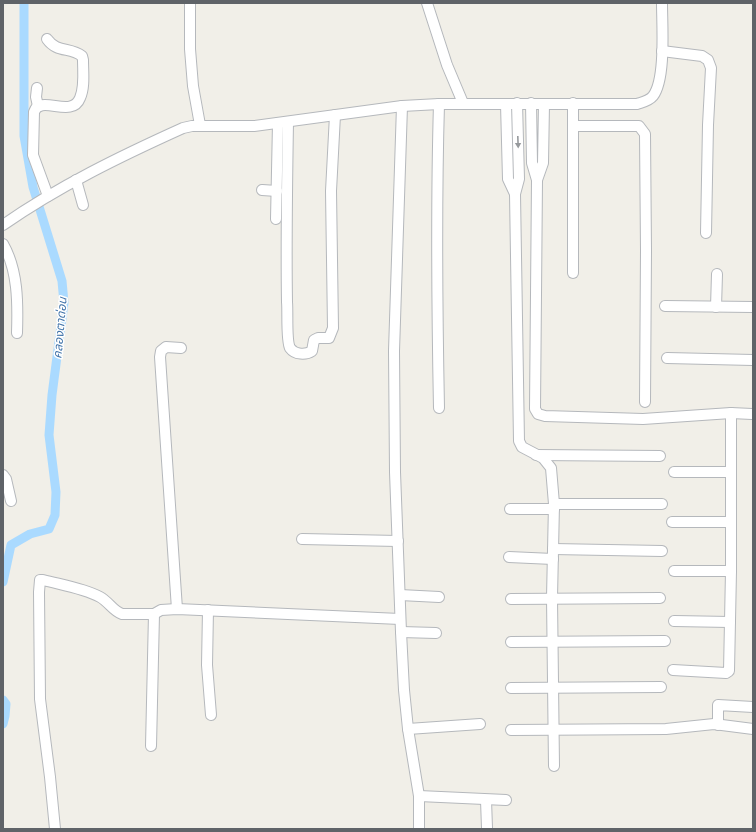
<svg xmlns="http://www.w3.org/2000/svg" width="756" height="832" font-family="'Varela Round','Noto Sans Thai',sans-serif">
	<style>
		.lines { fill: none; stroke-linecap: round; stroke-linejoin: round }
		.canal { stroke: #aadaff; stroke-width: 9 }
		.minor-casing { stroke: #b5b8bc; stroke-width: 12 }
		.minor { stroke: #fff; stroke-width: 10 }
		.oneway { fill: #979a9d }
		.labels { text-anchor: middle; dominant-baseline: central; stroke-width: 3; stroke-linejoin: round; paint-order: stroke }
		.water-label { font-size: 12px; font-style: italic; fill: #4174aa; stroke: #fff }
	</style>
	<rect width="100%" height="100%" fill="#f1efe8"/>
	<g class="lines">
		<g class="canal">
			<path d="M3,582L11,545L30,534L49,529L55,515L56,492L49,435L52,395L64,303L62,281L33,187L24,136V3"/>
			<path d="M3,700L6,704L5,716L3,724"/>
		</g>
		<g class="minor-casing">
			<g id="minor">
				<path d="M190,3V49L193,86L200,125"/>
				<path d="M427,3L447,65L463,103"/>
				<path d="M47,39C57,53 70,47 82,56L83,60C83,72 85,87 80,98C72,119 40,94 34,112L33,155L48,196"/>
				<path d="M662,51L702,56L708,60L711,68L708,125L706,233"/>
				<path d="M37,88L36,97L38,106"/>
				<path d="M531,103L532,163L537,180L543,163L544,104"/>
				<path d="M439,104C436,206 437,307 439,408"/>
				<path d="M506,104L508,179L515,194L519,179L517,103"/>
				<path d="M402,106L394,351L395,472L401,632L404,690L408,729L419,796V829"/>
				<path d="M288,122C287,182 286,242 287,302C288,312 286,341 290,348C295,355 306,355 312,351L314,340L318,338H329L333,328L331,191L335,115"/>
				<path d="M573,126H639L645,134L646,251L645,402"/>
				<path d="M76,180L83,205"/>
				<path d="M537,180L535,409L538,414L545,416L643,419L731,413L752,414"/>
				<path d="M262,190L277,191"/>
				<path d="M515,194L519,441L522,447L543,458L551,468L554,504L552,598L554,766"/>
				<path d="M276,219L278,123"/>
				<path d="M3,225C59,186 121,156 183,128L192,126H254L402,106L439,104H637C643,102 649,101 653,96C666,79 662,25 662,3"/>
				<path d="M3,244C18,270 18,303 17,333"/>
				<path d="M573,273V103"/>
				<path d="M665,306L753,307"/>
				<path d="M716,307L717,274"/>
				<path d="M667,358L753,360"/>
				<path d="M536,455L660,456"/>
				<path d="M674,472H731"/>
				<path d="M3,475L6,479L11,501"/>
				<path d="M554,504H662"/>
				<path d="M510,509H554"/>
				<path d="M672,522H731"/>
				<path d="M302,539L398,541"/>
				<path d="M553,549L662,551"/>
				<path d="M509,557L553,559"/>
				<path d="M674,571H731"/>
				<path d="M400,595L439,597"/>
				<path d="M511,599L660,598"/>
				<path d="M177,609L160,357L161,351L166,347L181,348"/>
				<path d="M208,610L207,665L211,715"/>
				<path d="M674,621L730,622"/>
				<path d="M401,632L436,633"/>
				<path d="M511,642L665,641"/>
				<path d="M673,670L726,673L729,671L731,571V413"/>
				<path d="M511,688L661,687"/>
				<path d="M718,725V705L753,707"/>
				<path d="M408,729L480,724"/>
				<path d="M511,730L666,729L714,724L753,729"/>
				<path d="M151,746L154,614"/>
				<path d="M419,796L506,800"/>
				<path d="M486,800L487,828"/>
				<path d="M55,829L50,777L40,699L39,592L40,580H43C62,585 83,588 100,597C109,602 113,611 122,614H154L161,610L177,609L400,619"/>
			</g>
		</g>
		<use href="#minor" class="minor"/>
	</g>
	<defs><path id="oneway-solid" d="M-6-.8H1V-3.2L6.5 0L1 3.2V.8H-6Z"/></defs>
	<use class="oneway" href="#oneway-solid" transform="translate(518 142) rotate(88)"/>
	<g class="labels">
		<g class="water-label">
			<text transform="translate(60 328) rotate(-85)">คลองตาด่อน</text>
		</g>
	</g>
	<rect width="756" height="832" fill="none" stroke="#5f6368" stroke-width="8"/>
</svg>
